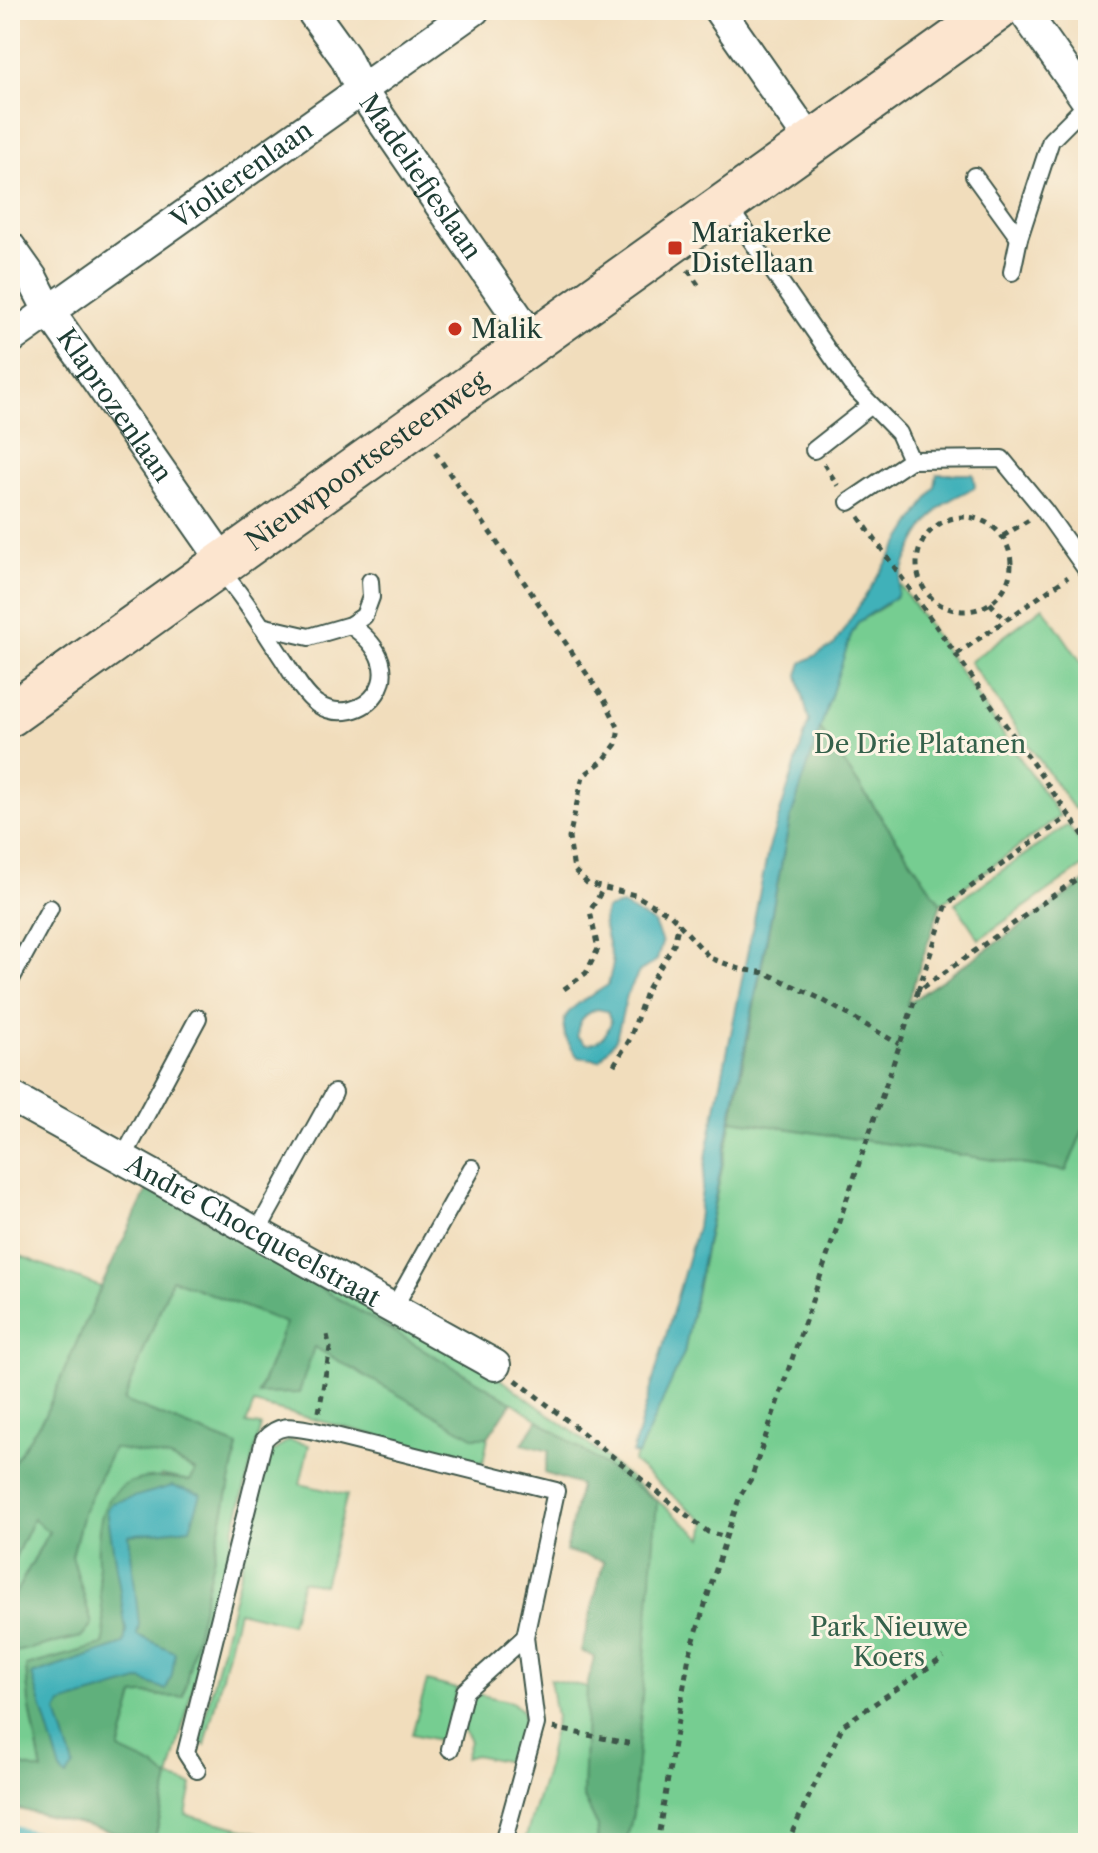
<svg xmlns="http://www.w3.org/2000/svg" width="1098" height="1853" font-family="'Libre Caslon Text',serif">
	<style>
		.green { fill: #76cd91; stroke: #4a8562; stroke-width: 2 }
		.forest { fill: #60b07b; stroke: #407658; stroke-width: 2 }
		.water { fill: #40b1b9; stroke: #307776; stroke-width: 2; fill-rule: evenodd }
		.lines { fill: none; stroke-linecap: round; stroke-linejoin: round }
		.stream { stroke: #40b1b9; stroke-width: 8 }
		.service-casing { stroke: #3e5548; stroke-width: 20 }
		.minor-casing { stroke: #3e5548; stroke-width: 34 }
		.secondary-casing { stroke: #3e5548; stroke-width: 46 }
		.path { stroke: #3e5548; stroke-width: 5; stroke-dasharray: 6 6; stroke-linecap: butt }
		.service { stroke: #fff; stroke-width: 16 }
		.minor { stroke: #fff; stroke-width: 30 }
		.secondary { stroke: #fce5cf; stroke-width: 42 }
		.poi-dot { fill: #c8321e; stroke: #fcf5e5; stroke-width: 3 }
		.labels { text-anchor: middle; dominant-baseline: central; stroke-width: 6; stroke-linejoin: round; paint-order: stroke }
		.street-label { font-size: 26px; fill: #1f3d34; stroke: #fcf5e5 }
		.poi-label { font-size: 26px; fill: #1f3d34; stroke: #fcf5e5; text-anchor: start }
		.park-label { font-size: 26px; fill: #35614b; stroke: #fcf5e5 }
	</style>
	<rect width="100%" height="100%" fill="#fcf5e5"/>
	<filter id="ink" filterUnits="userSpaceOnUse"><feTurbulence type="fractalNoise" baseFrequency=".0125" numOctaves="2"/><feDisplacementMap in="SourceGraphic" scale="16" xChannelSelector="R" yChannelSelector="G"/><feConvolveMatrix kernelMatrix="1 2 1 2 8 2 1 2 1" color-interpolation-filters="sRGB"/></filter>
	<filter id="wash" filterUnits="userSpaceOnUse"><feTurbulence type="fractalNoise" baseFrequency=".006" numOctaves="4" result="noise"/><feDisplacementMap in="SourceGraphic" scale="32" xChannelSelector="R" yChannelSelector="G"/><feGaussianBlur stdDeviation="1.8" result="paint"/><feColorMatrix in="noise" values="0 0 0 0 0 0 0 0 0 0 0 0 0 0 0 0 0 1.4 0 .05"/><feComposite in="paint" operator="in"/></filter>
	<g filter="url(#wash)">
		<rect width="100%" height="100%" fill="#f1ddbc"/>
		<g class="green">
			<path d="M898,582L1060,816L941,904L819,727L851,635L858,622L886,605Z"/>
			<path d="M1043,607L1088,672V800L1074,809L970,662Z"/>
			<path d="M1068,825L1088,854V863L979,939L955,903Z"/>
			<path d="M1088,1118V1843H626L633,1813L656,1501L512,1402L149,1186L487,1369L576,1434L703,1538L706,1523L633,1462L684,1353L732,1120L1066,1171Z"/>
			<path d="M10,1252L101,1287L45,1415L10,1468Z"/>
			<path d="M172,1279L286,1323L258,1393L313,1346L473,1436L488,1437L483,1463L254,1404L246,1424L261,1426L169,1778L192,1785L186,1815L301,1843L154,1842L169,1779L119,1751L134,1695C154,1691 163,1700 183,1696L238,1446L124,1401Z"/>
			<path d="M288,1440L309,1445L300,1484L347,1495L324,1585L302,1581L291,1624L238,1611L205,1745L199,1742L269,1455Z"/>
			<path d="M113,1448L170,1458L196,1471L190,1481L161,1475L103,1645L26,1666L29,1702L42,1772L10,1763V1653L81,1637L92,1624L72,1556L83,1513Z"/>
			<path d="M33,1519L49,1531L10,1603V1568Z"/>
			<path d="M550,1679L587,1687L583,1796L598,1827L597,1843H524L545,1774L556,1717Z"/>
			<path d="M427,1681L457,1689L443,1741L412,1734Z"/>
			<path d="M473,1693L512,1702L523,1712V1725L514,1763L475,1755L465,1758L470,1741L463,1729Z"/>
		</g>
		<g class="forest">
			<path d="M819,727L941,904L907,1004L1088,880V1118L1066,1171L732,1120L790,820Z"/>
			<path d="M149,1186L512,1402L488,1437H473L314,1347L299,1393L258,1394L286,1323L172,1279L124,1401L238,1446L183,1696C163,1700 154,1691 134,1695L119,1750L154,1766L169,1779L154,1842L10,1807V1763L42,1771L29,1702L26,1666L103,1645L105,1635C98,1558 72,1457 190,1481L196,1471L170,1458L113,1448L83,1513L72,1556L92,1624L81,1637L10,1653V1603L49,1532L33,1519L10,1568V1468L45,1415L101,1287Z"/>
			<path d="M538,1420L657,1501L633,1813L626,1843H597L598,1827L583,1796L587,1687L594,1657L581,1651L604,1561L566,1551L580,1485L544,1473L549,1451L522,1444Z"/>
		</g>
		<g class="water">
			<path d="M937,474H973L975,487C965,493 950,498 942,506C920,527 900,566 897,596L858,622L851,635L790,820L684,1353L638,1455L632,1454L697,1227L707,1152L768,851L809,721L798,675L802,663L834,645L935,487Z"/>
			<path d="M622,905L654,923L662,943L657,960L639,972L627,995L616,1039L600,1060L578,1057C545,1015 574,1007 608,985L613,964L603,923L606,909ZM597,1009L607,1011L611,1022C606,1036 601,1043 586,1044L577,1036C578,1021 583,1015 597,1009Z"/>
			<path d="M172,1486L201,1494L190,1528L129,1535L139,1624L137,1635L175,1652L172,1675L166,1690L142,1680L61,1704L57,1712L74,1766L66,1777L62,1774L32,1675L124,1644L126,1630L107,1510L112,1503Z"/>
		</g>
		<g class="lines">
			<path class="stream" d="M10,1829L65,1843"/>
		</g>
	</g>
	<g filter="url(#ink)">
		<g class="lines">
			<g class="service-casing">
				<g id="service">
					<path d="M974,176L1019,238"/>
					<path d="M727,205L851,384L899,433L911,460L849,502"/>
					<path d="M1012,272L1019,238L1051,140L1088,103"/>
					<path d="M814,450L870,406"/>
					<path d="M911,460L1002,459L1044,510L1088,572"/>
					<path d="M218,568C243,595 263,629 283,659C292,673 303,694 317,704C360,732 421,673 350,625"/>
					<path d="M261,626L309,637L350,625L364,616L371,597L370,581"/>
					<path d="M10,981L50,908"/>
					<path d="M123,1158L198,1018"/>
					<path d="M257,1232L334,1093"/>
					<path d="M393,1309L472,1168"/>
					<path d="M450,1749L465,1691L525,1637"/>
					<path d="M197,1770L186,1753L264,1440C279,1422 294,1427 315,1431L556,1491L525,1637L536,1724L503,1843"/>
				</g>
			</g>
			<g class="minor-casing">
				<g id="minor">
					<path id="s1" d="M311,10L345,57L361,90L534,341"/>
					<path d="M719,10L812,143"/>
					<path d="M1023,10L1088,102"/>
					<path id="s2" d="M10,247L32,278L49,311L224,562"/>
					<path id="s3" d="M10,339L474,10"/>
					<path id="s4" d="M10,1096L495,1365"/>
				</g>
			</g>
			<g class="secondary-casing">
				<g id="secondary">
					<path id="s5" d="M10,715L997,10"/>
				</g>
			</g>
			<g class="path">
				<path d="M688,270L699,286"/>
				<path d="M435,452L604,699L619,729L616,744L604,760L583,776L569,838L574,870L588,884L635,895L671,915L710,958L740,969L766,973L819,998L899,1044"/>
				<path d="M824,464L838,486"/>
				<path d="M859,517L1088,842"/>
				<circle cx="964" cy="564" r="47"/>
				<path d="M1003,536L1029,520"/>
				<path d="M990,603L1006,621"/>
				<path d="M957,654L1068,577"/>
				<path d="M564,989L586,973L598,949L590,911L603,889"/>
				<path d="M918,991L947,904L1069,816"/>
				<path d="M614,1065L630,1039L647,989L674,944L679,923"/>
				<path d="M516,1380L708,1532L726,1537"/>
				<path d="M319,1412L330,1348L327,1335"/>
				<path d="M553,1728L632,1744"/>
				<path d="M657,1843L689,1656L726,1537L740,1496L751,1479L918,991L1088,871"/>
				<path d="M787,1843L843,1725L944,1657"/>
			</g>
			<use href="#service" class="service"/>
			<use href="#minor" class="minor"/>
			<use href="#secondary" class="secondary"/>
		</g>
	</g>
	<g class="poi-dot">
		<rect x="667" y="240" width="16" height="16" rx="4"/>
		<circle cx="455" cy="329" r="8"/>
	</g>
	<g class="labels">
		<g class="street-label">
			<text stroke="none"><textPath href="#s3" startOffset="284">Violierenlaan</textPath></text>
			<text stroke="none"><textPath href="#s1" startOffset="200">Madeliefjeslaan</textPath></text>
			<text stroke="none"><textPath href="#s2" startOffset="190">Klaprozenlaan</textPath></text>
			<text stroke="none"><textPath href="#s5" startOffset="438">Nieuwpoortsesteenweg</textPath></text>
			<text stroke="none"><textPath href="#s4" startOffset="278">André Chocqueelstraat</textPath></text>
		</g>
		<g class="poi-label">
			<text x="691" y="233">Mariakerke<tspan x="691" dy="30">Distellaan</tspan></text>
			<text x="471" y="329">Malik</text>
		</g>
		<g class="park-label">
			<text x="920" y="744">De Drie Platanen</text>
			<text x="889" y="1627">Park Nieuwe<tspan x="889" dy="30">Koers</tspan></text>
		</g>
	</g>
	<rect width="1098" height="1853" fill="none" stroke="#fcf5e5" stroke-width="40"/>
</svg>
